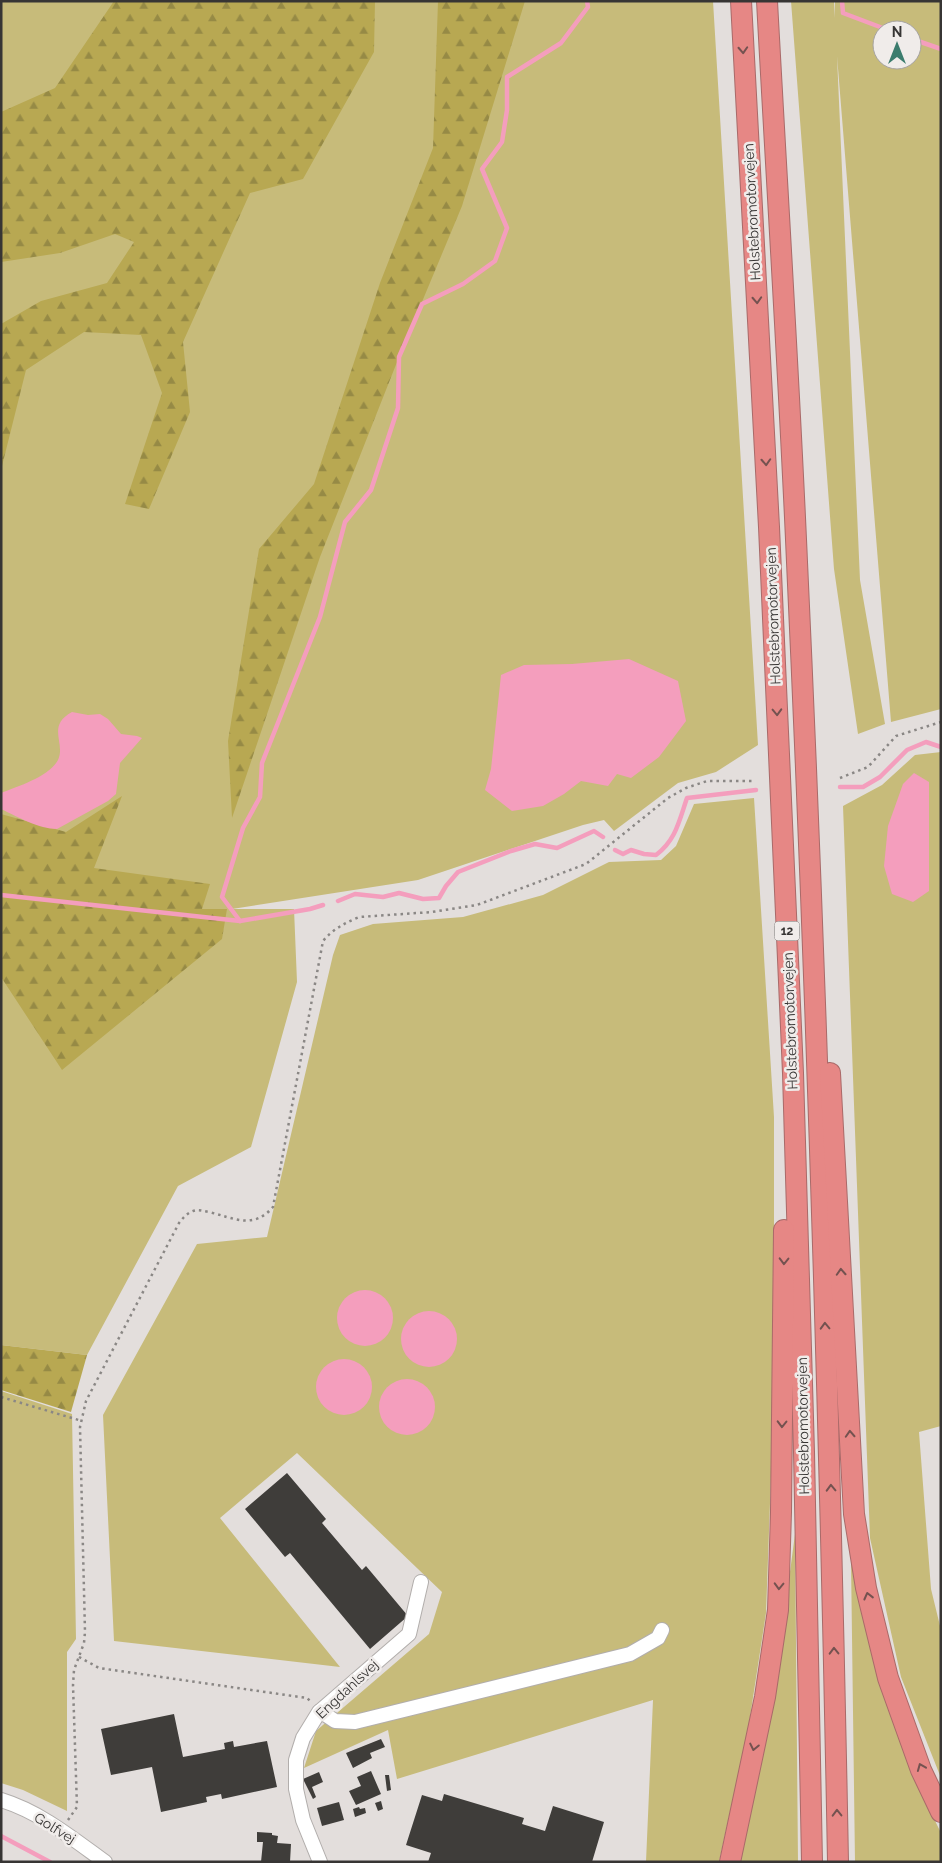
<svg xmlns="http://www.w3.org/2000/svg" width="942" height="1863" font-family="Raleway,sans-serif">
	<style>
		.green { fill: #c7bb7a; fill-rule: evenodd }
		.forest { fill: url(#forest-firs) }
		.water { fill: #f49ebd }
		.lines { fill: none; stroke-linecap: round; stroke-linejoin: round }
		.stream { stroke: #f49ebd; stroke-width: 4.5 }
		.building { fill: #3f3d3a }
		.minor-casing { stroke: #b2aeac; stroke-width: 16 }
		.highway-casing { stroke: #a96a69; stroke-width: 22 }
		.path { stroke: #8a8785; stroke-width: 2.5; stroke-dasharray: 2.5 4; stroke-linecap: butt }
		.minor { stroke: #fff; stroke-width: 14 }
		.highway { stroke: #e68785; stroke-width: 20 }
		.oneway { stroke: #745250 }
		.labels { text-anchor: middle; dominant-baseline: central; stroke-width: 5; stroke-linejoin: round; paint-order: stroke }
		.shield { fill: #f0ecea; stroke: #6e6c6b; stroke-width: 1 }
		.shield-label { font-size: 12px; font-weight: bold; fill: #373534 }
		.street-label { font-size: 14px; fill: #373534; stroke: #f0ecea }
	</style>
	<defs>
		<pattern id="forest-firs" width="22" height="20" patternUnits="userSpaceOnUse" patternTransform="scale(1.25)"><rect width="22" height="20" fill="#b8a852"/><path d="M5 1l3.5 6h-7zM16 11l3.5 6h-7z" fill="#968a45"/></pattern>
	</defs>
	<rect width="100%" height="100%" fill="#e3dedc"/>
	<g class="green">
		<path d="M1,1H713L758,745L716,772L678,783L614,831L604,820L583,825L418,880L232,909H294L297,982L251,1147L178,1186L87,1355L1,1345Z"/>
		<path d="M791,1H834L835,18V1H941V709L891,722L837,56L860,580L885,724L858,734L834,569ZM882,30H912V60H882Z"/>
		<path d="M941,752V1426L919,1432L931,1589L941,1630V1778L901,1677L870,1538L843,806L882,785L915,755Z"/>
		<path d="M754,798L774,1117V1394L766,1613L748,1730L719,1862H646L653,1700L397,1779L388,1730L304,1768L316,1731L429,1634L442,1592L297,1453L220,1518L340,1667L114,1641L103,1415L197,1244L267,1237L333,955L340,935L373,924L463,917L543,895L609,862L661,860L676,846L694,804Z"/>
		<path d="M1,1391L72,1414L76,1639L67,1652V1811L23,1790L1,1783Z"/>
		<path d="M795,1534L798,1862H740L776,1678Z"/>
		<path d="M851,1561L878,1680L914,1778L941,1833V1862H855Z"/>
	</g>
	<g class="forest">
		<path d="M114,1H375L374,52L303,179L250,193L183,342L190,412L149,509L125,504L162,393L141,335L84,332L26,370L1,470V324L41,301L107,283L134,242L115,234L60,253L1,262V112L55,88Z"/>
		<path d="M438,1H525L462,206L399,357L320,557L232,818L228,741L259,549L314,484L380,283L433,148Z"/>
		<path d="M122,796L94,868L210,884L202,909H227L222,939L62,1070L1,977V814L66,832Z"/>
		<path d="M1,1345L87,1355L71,1412L1,1390Z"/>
	</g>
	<g class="water">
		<path d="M629,659L678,681L686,721L659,757L631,778L617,774L608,786L581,781L564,794L543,806L512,811L485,790L491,769L501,675L524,665L572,664Z"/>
		<path d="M72,712L88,715L100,714L108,719L121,734L137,736L142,738L120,763L116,794L108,801L57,829C39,829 18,817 1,809V793C18,786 49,777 58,760C66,743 46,726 72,712Z"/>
		<path d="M914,773L929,782V891L913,902L892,894L884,866L888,826L903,784Z"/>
		<circle cx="365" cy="1318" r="28"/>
		<circle cx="429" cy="1339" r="28"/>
		<circle cx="344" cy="1387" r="28"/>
		<circle cx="407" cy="1407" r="28"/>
	</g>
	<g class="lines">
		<g class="stream">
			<path d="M842,1L843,13L888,30"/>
			<path d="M912,39L941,49"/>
			<path d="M840,787H863L880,777L907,750L926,742L941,747"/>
			<path d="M615,850L623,854L631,850L644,854L656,855C676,840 679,821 687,798L756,790"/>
			<path d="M1,895L240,921L310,909L323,905"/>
			<path d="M338,901L355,894L383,897L399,893L423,899L439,898L446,886L458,872L511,851L535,844L557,848L594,831L603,837"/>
			<path d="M240,921L222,897L243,828L260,797L262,763L320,617L345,522L371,490L398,408L399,357L422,304L463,284L495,261L507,228L482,169L502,142L507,110V77L561,43L588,7L587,1"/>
			<path d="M1,1836L50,1862"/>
		</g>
	</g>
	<g class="building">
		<path d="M287,1473L326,1519L322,1523L362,1570L366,1566L408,1616L370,1649L290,1553L285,1557L245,1509Z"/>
		<path d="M174,1714L183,1757L225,1749L224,1743L233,1741L234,1747L267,1741L277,1787L222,1799L221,1794L206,1797L207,1802L161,1812L152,1767L111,1775L101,1729Z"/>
		<path d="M381,1739L385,1747L370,1753L372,1758L353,1768L346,1753Z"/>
		<path d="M371,1771L381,1794L356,1805L349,1791L361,1786L357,1777Z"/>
		<path d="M319,1772L323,1782L312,1787L316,1797L313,1799L303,1779Z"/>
		<path d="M385,1775H389L391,1790L387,1791Z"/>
		<path d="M444,1794L524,1818L522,1824L545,1831L553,1806L604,1822L592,1862H428L431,1853L406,1845L422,1795L442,1801Z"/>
		<path d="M381,1801L383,1809L378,1811L375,1803Z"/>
		<path d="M339,1802L344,1820L322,1826L317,1808Z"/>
		<path d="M359,1807L360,1809L365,1808L366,1813L355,1817L353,1809Z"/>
		<path d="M257,1832L272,1833V1835L278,1836L277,1843L291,1844L290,1862H261L263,1842H257Z"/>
	</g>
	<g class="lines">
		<g class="minor-casing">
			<g id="minor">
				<path d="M320,1711L335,1721L355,1722L630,1654L658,1638L662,1630"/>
				<path d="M1,1800C40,1812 72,1838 105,1862"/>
				<path d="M320,1862L303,1820L296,1789V1760L303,1738L319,1712L409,1634L421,1582"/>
			</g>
		</g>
		<g class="highway-casing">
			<g id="highway">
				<path d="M741,1L769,527L793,1073L804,1452L812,1862"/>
				<path d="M767,1C777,188 789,375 797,562C817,995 830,1428 838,1862"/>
				<path d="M830,1073L854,1514L866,1588L888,1678L921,1770L941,1812"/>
				<path d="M730,1862L765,1697L778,1610L781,1512L784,1230"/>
			</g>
		</g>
		<g class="path">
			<path d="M840,778L868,767L896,736L941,722"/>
			<path d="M1,1397L82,1421"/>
			<path d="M79,1657L99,1668L307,1698L311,1702"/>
			<path d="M68,1820L77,1807L73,1685L74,1670L84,1643L85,1632L80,1427L86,1401L179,1223C183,1218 187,1213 193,1211C198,1209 203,1211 209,1212C234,1218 253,1230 273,1207L323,941C333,929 345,923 359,917L432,912L477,905L586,864L668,798L686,788L707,781H754"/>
		</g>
		<use href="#minor" class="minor"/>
		<use href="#highway" class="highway"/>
	</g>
	<defs><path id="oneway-chevron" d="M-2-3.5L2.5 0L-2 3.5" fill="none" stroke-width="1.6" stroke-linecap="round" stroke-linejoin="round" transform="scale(1.25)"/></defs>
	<g class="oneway">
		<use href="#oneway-chevron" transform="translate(743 50) rotate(87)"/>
		<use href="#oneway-chevron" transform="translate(757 300) rotate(87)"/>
		<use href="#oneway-chevron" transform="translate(766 462) rotate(87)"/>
		<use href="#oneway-chevron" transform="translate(777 712) rotate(88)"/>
		<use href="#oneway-chevron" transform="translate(784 1261) rotate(91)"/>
		<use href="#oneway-chevron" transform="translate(841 1272) rotate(-93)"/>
		<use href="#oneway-chevron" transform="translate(825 1326) rotate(-92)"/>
		<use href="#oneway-chevron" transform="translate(782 1424) rotate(91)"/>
		<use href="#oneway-chevron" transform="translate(850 1434) rotate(-93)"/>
		<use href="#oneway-chevron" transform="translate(831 1488) rotate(-92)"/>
		<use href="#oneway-chevron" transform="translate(779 1586) rotate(92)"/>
		<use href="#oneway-chevron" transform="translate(868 1596) rotate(-104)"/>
		<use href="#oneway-chevron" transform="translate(834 1651) rotate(-91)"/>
		<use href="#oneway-chevron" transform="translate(754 1747) rotate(102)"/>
		<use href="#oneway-chevron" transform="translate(921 1767) rotate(-112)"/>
		<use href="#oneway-chevron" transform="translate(837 1813) rotate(-91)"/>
	</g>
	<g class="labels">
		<rect class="shield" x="774.5" y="921.5" width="25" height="19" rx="4"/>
		<g class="shield-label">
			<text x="787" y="931">12</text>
		</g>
		<g class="street-label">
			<text transform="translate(752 212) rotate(-93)">Holstebromotorvejen</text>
			<text transform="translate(773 616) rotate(-92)">Holstebromotorvejen</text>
			<text transform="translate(790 1021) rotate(-92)">Holstebromotorvejen</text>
			<text transform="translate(803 1426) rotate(-91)">Holstebromotorvejen</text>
			<text transform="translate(347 1689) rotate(-43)">Engdahlsvej</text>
			<text transform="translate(55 1828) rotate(32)">Golfvej</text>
		</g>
	</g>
	<rect width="942" height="1863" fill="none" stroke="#373534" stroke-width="5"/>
	<g transform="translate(897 45)"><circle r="24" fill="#f0ecea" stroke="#a6a3a1"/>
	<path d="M0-4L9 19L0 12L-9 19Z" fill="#3b7c6d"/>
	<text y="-8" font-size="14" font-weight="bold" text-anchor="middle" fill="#373534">N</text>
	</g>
</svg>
